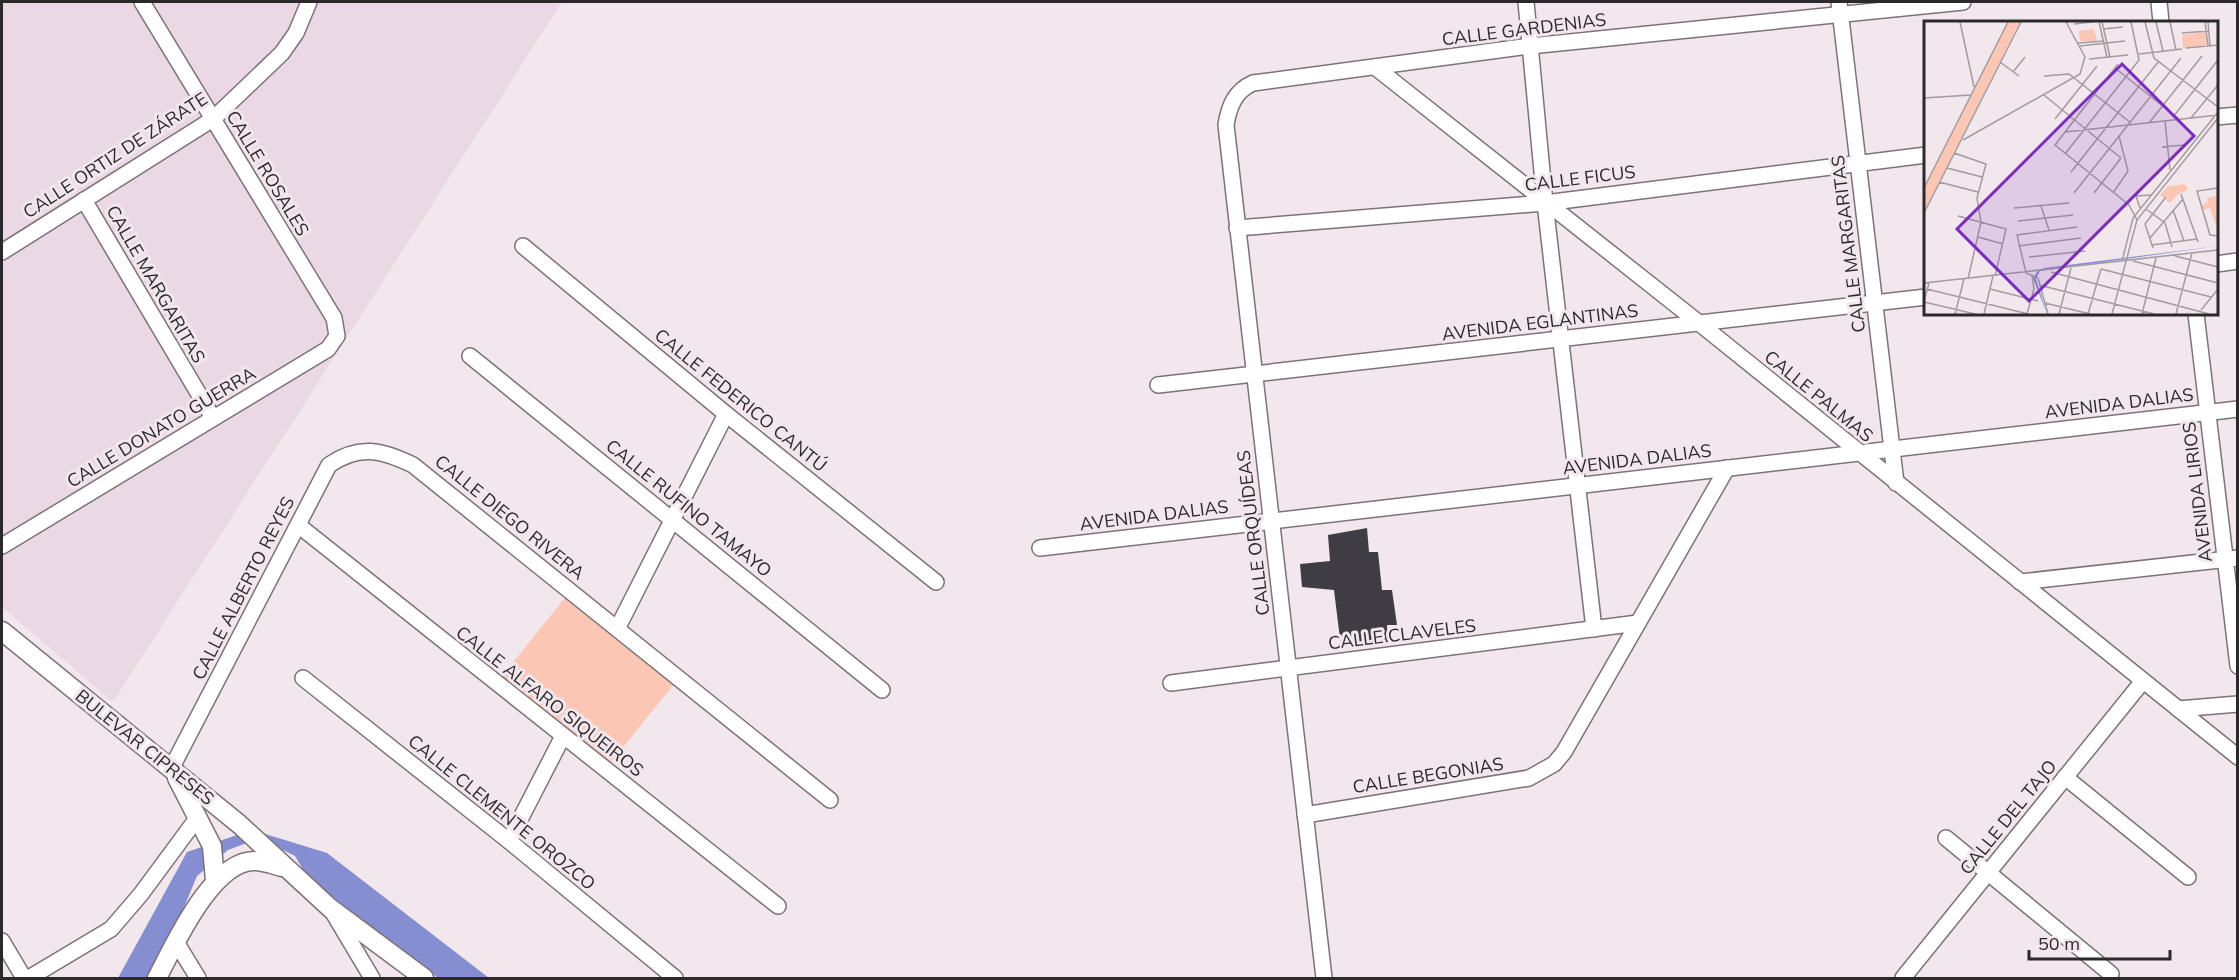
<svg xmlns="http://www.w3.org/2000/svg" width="2239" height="980" font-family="Mulish,sans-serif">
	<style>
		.built { fill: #ead8e4 }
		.green { fill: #fcc6b5 }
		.water { fill: #868ed2 }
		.building { fill: #403c44 }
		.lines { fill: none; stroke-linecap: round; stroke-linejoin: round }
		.minor-casing { stroke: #7c7379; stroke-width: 18 }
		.tertiary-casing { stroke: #7c7379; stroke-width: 21 }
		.minor { stroke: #fff; stroke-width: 15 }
		.tertiary { stroke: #fff; stroke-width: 18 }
		.labels { text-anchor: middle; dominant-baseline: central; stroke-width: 6; stroke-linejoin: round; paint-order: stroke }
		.street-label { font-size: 18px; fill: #2c292b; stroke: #f1e7ed }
		.inset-road { fill: none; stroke: #a29b9f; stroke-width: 1.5 }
		.view { fill: #7b2cbf; fill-opacity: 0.15; stroke: #7b2cbf; stroke-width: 3 }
		.inset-edge { fill: none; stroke: #2c292b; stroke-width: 3 }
	</style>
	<rect width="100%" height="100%" fill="#f1e7ed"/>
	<path class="built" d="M2,2H562L113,702L2,607Z"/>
	<path class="green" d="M568,594L679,678L608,766L498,681Z"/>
	<path class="water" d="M252,830L327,853L489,978H438L308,878L295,856L277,847L252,841L228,850L197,876L185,905L147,978H118L187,852Z"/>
	<path class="building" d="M1367,528L1369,552H1378L1382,590H1392L1397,625H1387L1388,642L1341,647L1334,590L1302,587L1300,564L1330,561L1328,535Z"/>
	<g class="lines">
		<g class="minor-casing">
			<g id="minor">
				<path d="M1526,2L1545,203L1594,629"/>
				<path d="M1839,2L1896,483"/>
				<path d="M2159,2L2161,22"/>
				<path d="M1375,67L1699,323L2238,757"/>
				<path d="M2216,117L2238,115"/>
				<path d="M84,200L213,418"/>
				<path d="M1237,228L1545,203L1926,155"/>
				<path d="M523,246L726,414L936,582"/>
				<path d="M2,252L213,119L282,53L296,33L309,2"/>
				<path d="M2216,264L2238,261"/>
				<path d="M2196,314L2238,666"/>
				<path d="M470,356L882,690"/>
				<path d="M1158,385L1926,297"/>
				<path d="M298,525L778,906"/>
				<path d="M2,546L328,349L337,336L334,318L142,2"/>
				<path d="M1040,548L2238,409"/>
				<path d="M2020,582L2238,558"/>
				<path d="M617,629L726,414"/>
				<path d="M303,678L509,841L675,978"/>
				<path d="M1171,683L1638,623"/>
				<path d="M2178,709L2238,704"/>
				<path d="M171,769L329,465C359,444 382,450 413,465L830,800"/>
				<path d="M2065,777L2188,877"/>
				<path d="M1305,815L1529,778L1554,764L1564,752L1727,468"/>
				<path d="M1946,838L2111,974"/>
				<path d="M509,841L563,736"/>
				<path d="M332,911L372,978"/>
				<path d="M2,941L24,978"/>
				<path d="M176,942L198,978"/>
				<path d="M29,978L111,929L141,894L198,817"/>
				<path d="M1324,978L1226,125C1229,106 1235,91 1253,83L1530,46L1963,2"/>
				<path d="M1903,978L2143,681"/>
			</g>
		</g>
		<g class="tertiary-casing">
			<g id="tertiary">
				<path d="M2,631L239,824L330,908L424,978"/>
				<path d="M177,778L212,846L215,881"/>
				<path d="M157,978C174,946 212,860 255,861C264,861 274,865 282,867"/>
			</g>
		</g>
		<use href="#minor" class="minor"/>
		<use href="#tertiary" class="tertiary"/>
	</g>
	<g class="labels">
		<g class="street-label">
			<text transform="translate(1524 29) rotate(-7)">CALLE GARDENIAS</text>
			<text transform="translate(115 155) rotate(-33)">CALLE ORTIZ DE ZÁRATE</text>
			<text transform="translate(268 173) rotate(59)">CALLE ROSALES</text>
			<text transform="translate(1580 178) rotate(-7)">CALLE FICUS</text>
			<text transform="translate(1848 244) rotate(-97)">CALLE MARGARITAS</text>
			<text transform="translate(156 284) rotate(60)">CALLE MARGARITAS</text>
			<text transform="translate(1540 322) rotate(-7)">AVENIDA EGLANTINAS</text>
			<text transform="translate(1819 396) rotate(39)">CALLE PALMAS</text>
			<text transform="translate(741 400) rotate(39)">CALLE FEDERICO CANTÚ</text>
			<text transform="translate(2119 403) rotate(-7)">AVENIDA DALIAS</text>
			<text transform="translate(161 427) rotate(-31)">CALLE DONATO GUERRA</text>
			<text transform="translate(1637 459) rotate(-7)">AVENIDA DALIAS</text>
			<text transform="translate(2197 492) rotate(-97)">AVENIDA LIRIOS</text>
			<text transform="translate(689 508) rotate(39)">CALLE RUFINO TAMAYO</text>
			<text transform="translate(1154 515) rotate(-7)">AVENIDA DALIAS</text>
			<text transform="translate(510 517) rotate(39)">CALLE DIEGO RIVERA</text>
			<text transform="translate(1253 533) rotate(-97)">CALLE ORQUÍDEAS</text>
			<text transform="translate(243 588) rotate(-63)">CALLE ALBERTO REYES</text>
			<text transform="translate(1402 634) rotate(-7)">CALLE CLAVELES</text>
			<text transform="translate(550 701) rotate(38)">CALLE ALFARO SIQUEIROS</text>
			<text transform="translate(145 747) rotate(39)">BULEVAR CIPRESES</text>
			<text transform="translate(1428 775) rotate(-9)">CALLE BEGONIAS</text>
			<text transform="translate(502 812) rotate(39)">CALLE CLEMENTE OROZCO</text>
			<text transform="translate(2008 817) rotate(-51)">CALLE DEL TAJO</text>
		</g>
	</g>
	<g transform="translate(1924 21)">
		<rect width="294" height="294" fill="#f1e7ed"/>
		<path d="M84,1H96L0,191V168ZM170,8L173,20H156L155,10ZM281,11L283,24L259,27L258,14ZM261,163L264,169L254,173L246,182L242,179L244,174L240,177L236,174L244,165ZM294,167V207H293L286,187L280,189L278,184L284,181L283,177L292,175Z" fill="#fcc6b5"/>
		<path d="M294,225L116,250L112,258L123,293L109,257L113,251L120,247Z" fill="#868ed2"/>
		<path class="inset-road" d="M36,1L50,66M175,1L183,36M178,1L186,36M221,1L230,37L294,86M232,1L239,30M246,1L252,29M281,1L284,25M284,1L286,25M150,3L168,1M179,8L199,6M258,12L285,10M154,22L180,20M156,25L201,20M262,27L294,24M215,33L258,28M165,38L204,34M76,41L95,55M194,43L131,124L205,184L213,199M191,47L255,98M89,51L101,36M120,55L145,53L207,102M120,74L197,137M0,77L47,74M249,96L294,39M267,97L294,64M131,98L173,45M241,100L246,149M225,102L278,35M141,111L294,94M39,119L156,53L161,36L142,1M238,126L260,124M30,132L62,143L53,177L57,201L44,258M141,133L215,39L207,1M23,147L58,156M147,151L235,40M15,161L54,171M0,167L84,1M294,167L273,170L286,214L294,215M150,172L257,37M170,172L197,137M189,172L204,150L195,115M257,173L274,221M117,185L125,209M90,187L145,182M216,187L212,175L227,174M222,188L241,202L248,226M249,189L260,220M0,192L97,1M34,195L82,208L71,255M94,200L149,194M54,216L79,223M226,217L259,178M228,224L273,218M94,225L157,217M229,227L221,203L242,176M251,235L294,246M105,236L161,230M198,240L209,197L294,91M209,240L294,262M177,248L287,276M127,251L285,293M114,257L102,252L93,214L153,206M114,257L124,293M0,262L294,229M115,264L230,293M3,268L104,293M66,268L114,280M0,280L5,262M0,281L51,293M121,282L166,293M277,289L294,268M31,293L40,258M60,293L69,255M103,293L110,268L108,254M135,293L147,247M164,293L177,248M188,293L213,199L294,97M218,293L232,237M252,293L268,232"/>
		<path class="view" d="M198,43L270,115L105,280L33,208Z"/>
		<rect width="294" height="294" class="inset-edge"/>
	</g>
	<rect width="2239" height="980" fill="none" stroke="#2c292b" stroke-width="6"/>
	<path d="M2029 950v9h141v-9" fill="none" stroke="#2c292b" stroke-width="3"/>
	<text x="2038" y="950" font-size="18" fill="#2c292b" stroke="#f1e7ed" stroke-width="4.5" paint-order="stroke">50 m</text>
</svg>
